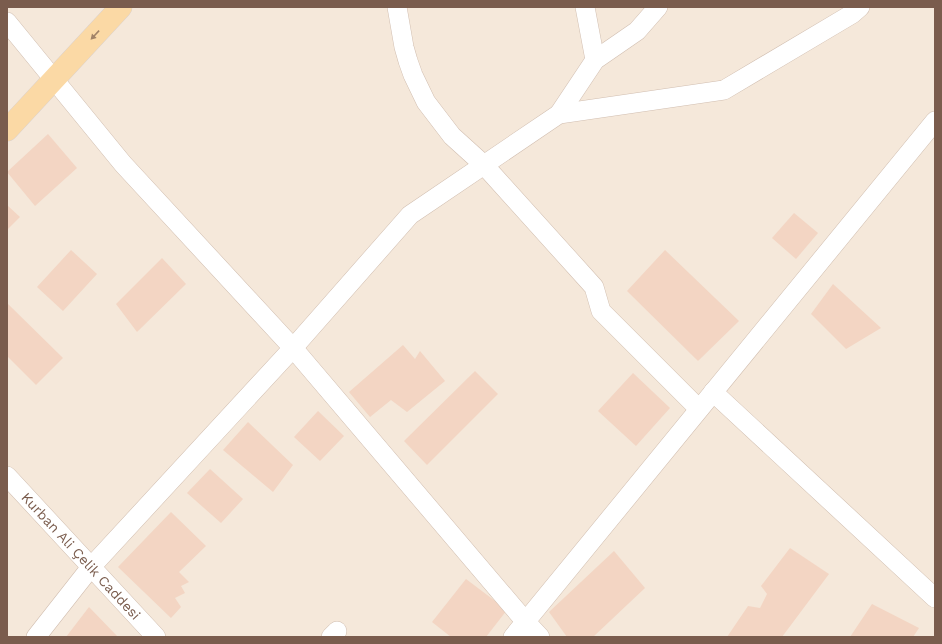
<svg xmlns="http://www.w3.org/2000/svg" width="942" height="644" font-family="'Work Sans',sans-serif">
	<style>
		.residential { fill: #f5e8da }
		.building { fill: #f3d5c3 }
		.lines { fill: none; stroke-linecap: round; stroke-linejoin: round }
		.minor-casing { stroke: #d1beb0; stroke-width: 20 }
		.major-casing { stroke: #dad1cd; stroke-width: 23 }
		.minor { stroke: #fff; stroke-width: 19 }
		.major { stroke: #fbd9a5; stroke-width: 22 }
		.oneway { fill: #a18267 }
		.labels { text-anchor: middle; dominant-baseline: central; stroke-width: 3.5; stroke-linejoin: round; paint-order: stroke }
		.street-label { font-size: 14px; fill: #7a5c4d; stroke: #fffaf3 }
	</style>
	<rect width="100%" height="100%" fill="#fdf6ec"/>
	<rect class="residential" x="7" y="7" width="928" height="630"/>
	<g class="building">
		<path d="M48,134L77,168L35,206L7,172Z"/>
		<path d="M7,205L20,217L7,230Z"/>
		<path d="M794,213L818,233L796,259L772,238Z"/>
		<path d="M71,250L97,274L63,311L37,287Z"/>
		<path d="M665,250L739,321L698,361L627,291Z"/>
		<path d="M162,258L186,284L137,332L116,304Z"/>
		<path d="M833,284L881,328L846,349L811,314Z"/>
		<path d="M7,303L63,358L36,385L7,356Z"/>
		<path d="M403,345L415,359L420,351L445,381L407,412L391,400L370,417L349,392Z"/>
		<path d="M475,371L498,394L427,465L404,441Z"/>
		<path d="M633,373L670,408L636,446L598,411Z"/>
		<path d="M318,411L344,436L320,461L294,437Z"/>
		<path d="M248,422L293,465L273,492L223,450Z"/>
		<path d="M210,469L243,499L221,523L187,493Z"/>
		<path d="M171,512L206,546L179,572L189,582L181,586L185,593L175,598L181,607L171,618L118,567Z"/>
		<path d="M790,548L829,574L782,637H727L748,606L760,608L767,594L761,586Z"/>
		<path d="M614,551L645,588L593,637H567L549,612Z"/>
		<path d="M466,579L507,610L486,637H451L432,622Z"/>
		<path d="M872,604L919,628L913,637H850Z"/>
		<path d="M89,607L118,637H66Z"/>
	</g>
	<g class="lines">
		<g class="minor-casing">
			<g id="minor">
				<path d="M397,7L404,47L408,61L413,75L426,102L452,136L484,165L594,287L601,311L699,409"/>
				<path d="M585,7L595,60"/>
				<path d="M7,22L123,164L293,348L525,621L540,637"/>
				<path d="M559,114L595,60L637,31L658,7"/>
				<path d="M713,392L935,598"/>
				<path id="s1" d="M7,476L156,637"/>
				<path d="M36,637L91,567L293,348L410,215L559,114L724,90L852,14L860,7"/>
				<path d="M331,637L337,631"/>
				<path d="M513,637L935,121"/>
			</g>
		</g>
		<g class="major-casing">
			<path id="major" d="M7,130L121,7"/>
		</g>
		<use href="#minor" class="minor"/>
		<use href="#major" class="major"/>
	</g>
	<defs><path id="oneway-solid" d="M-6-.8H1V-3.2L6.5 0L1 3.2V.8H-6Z"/></defs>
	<use class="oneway" href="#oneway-solid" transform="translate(95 35) rotate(133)"/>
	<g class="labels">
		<g class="street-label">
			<text stroke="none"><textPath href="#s1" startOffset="109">Kurban Ali Çelik Caddesi</textPath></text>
		</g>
	</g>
	<rect width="942" height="644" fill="none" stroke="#7a5c4d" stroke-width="16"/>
</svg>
